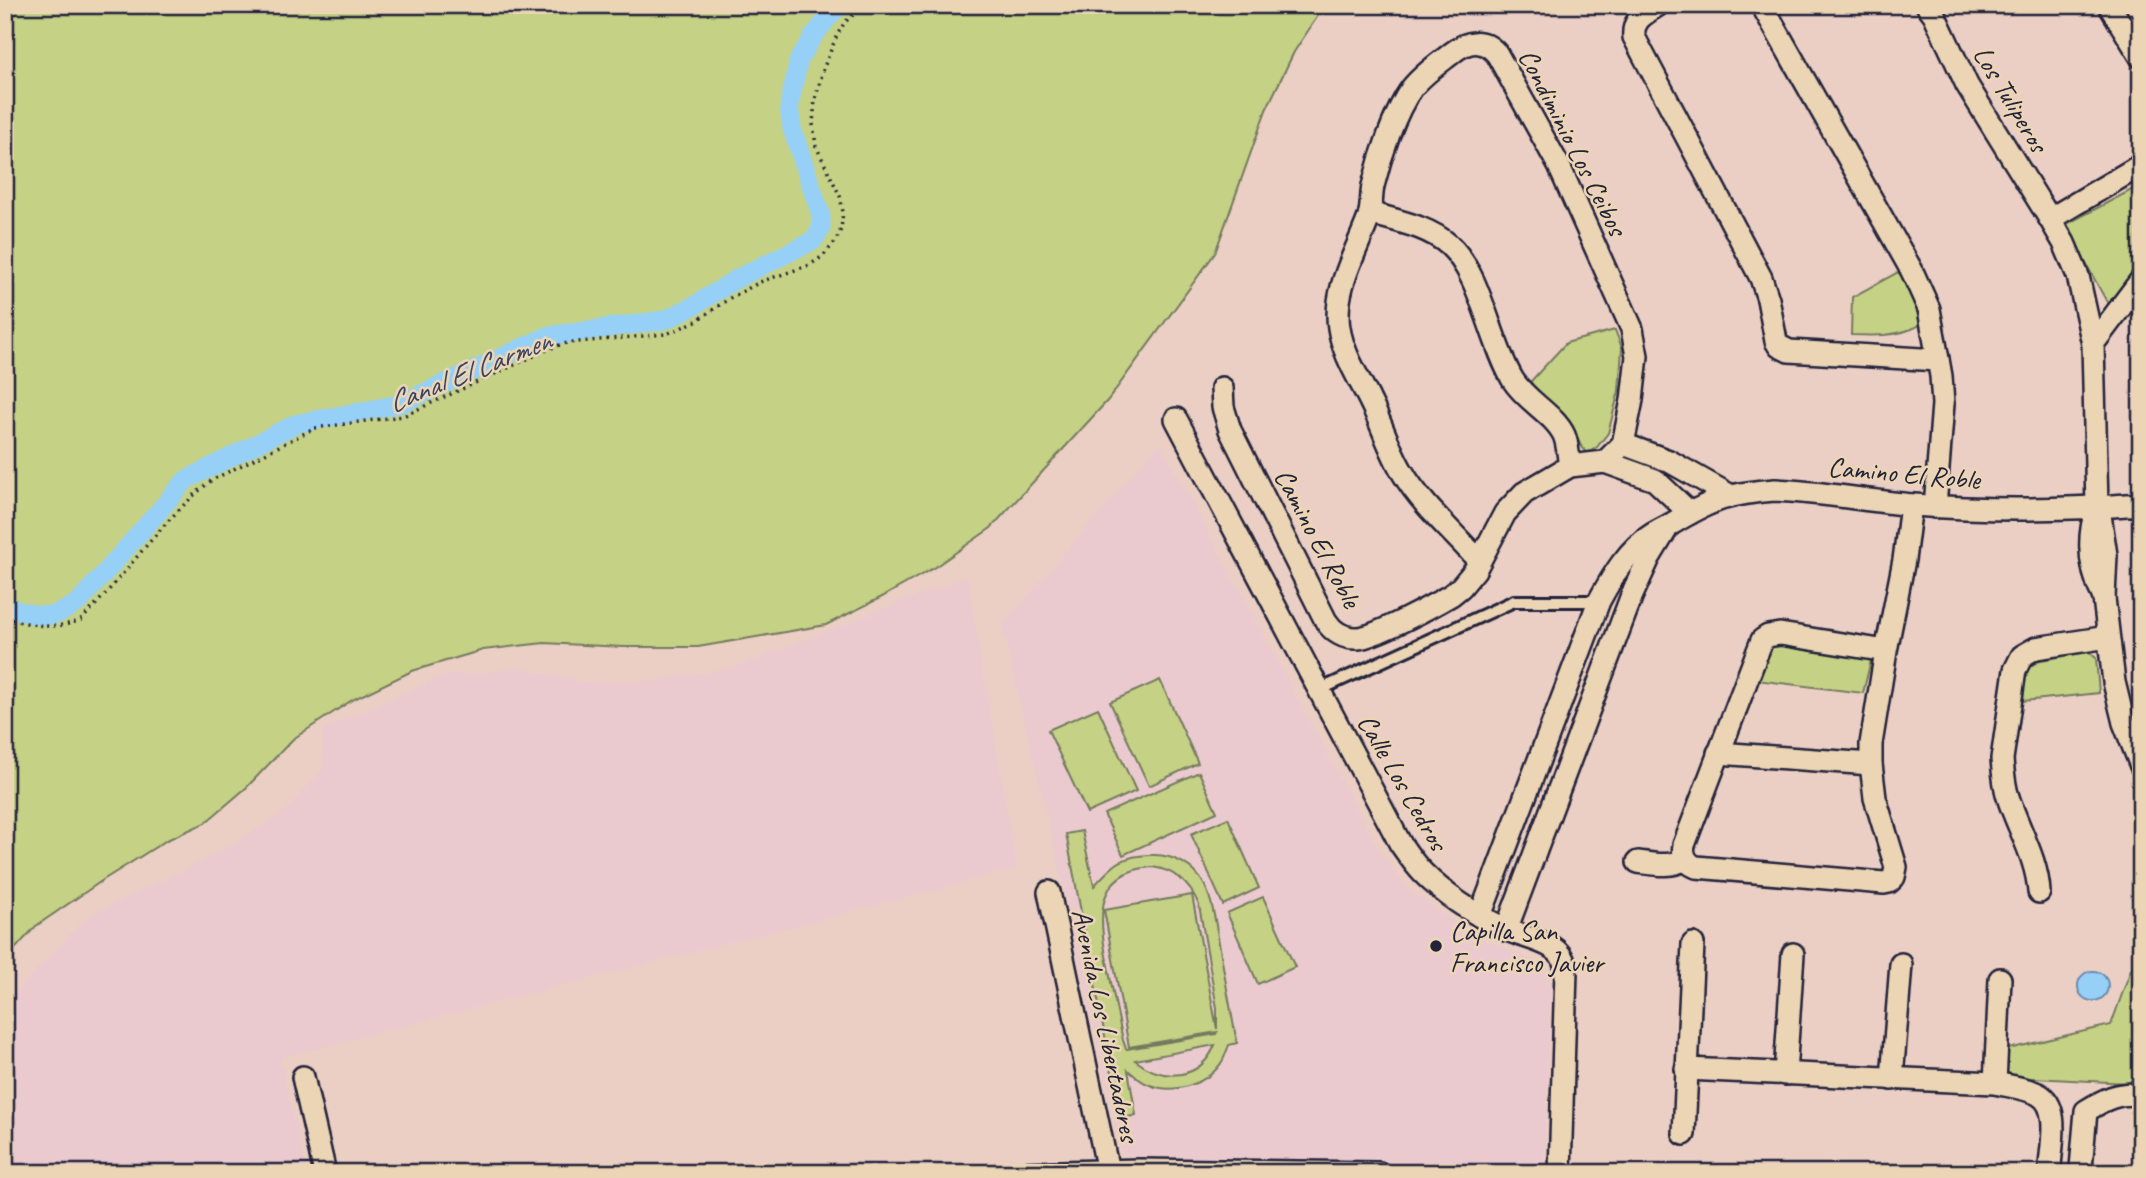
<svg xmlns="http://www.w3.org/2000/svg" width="2146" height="1178" font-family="Caveat,sans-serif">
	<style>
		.built { fill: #eacacf }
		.green { fill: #c5d184; stroke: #747a60; stroke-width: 2; fill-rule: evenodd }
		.water { fill: #97d0f7; stroke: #688aac; stroke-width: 2 }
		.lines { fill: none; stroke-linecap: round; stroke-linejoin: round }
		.canal { stroke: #97d0f7; stroke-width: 19 }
		.service-casing { stroke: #22223b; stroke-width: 16 }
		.minor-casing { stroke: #22223b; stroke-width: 26 }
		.path { stroke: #22223b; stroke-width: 3.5; stroke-dasharray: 2 5; stroke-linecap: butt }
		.service { stroke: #ecd5b5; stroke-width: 10 }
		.minor { stroke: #ecd5b5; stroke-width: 21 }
		.poi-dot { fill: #22223b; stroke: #ecd5b5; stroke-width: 2.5 }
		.labels { text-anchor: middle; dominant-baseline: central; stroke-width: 5; stroke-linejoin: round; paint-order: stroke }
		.street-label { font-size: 28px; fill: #22223b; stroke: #ecd5b5 }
		.poi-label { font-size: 28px; fill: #22223b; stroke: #ecd5b5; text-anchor: start }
		.water-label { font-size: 30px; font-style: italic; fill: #394561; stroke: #ecd5b5 }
	</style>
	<rect width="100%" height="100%" fill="#ebcfc4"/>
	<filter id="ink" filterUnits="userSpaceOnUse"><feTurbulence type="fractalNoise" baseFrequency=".0143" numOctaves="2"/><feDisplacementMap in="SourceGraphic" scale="14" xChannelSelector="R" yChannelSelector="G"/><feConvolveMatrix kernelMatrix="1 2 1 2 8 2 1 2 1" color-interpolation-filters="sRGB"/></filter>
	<g filter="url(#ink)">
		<g class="built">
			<path d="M1160,443L1380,852L1409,890L1473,935L1530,958L1548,972L1551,990L1544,1166L1122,1156L1061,877L1002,625Z"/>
			<path d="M967,576L1017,869L280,1058L307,1173H5V1003L87,917L222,851L285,811L323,769V729L442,676L520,668L583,682L653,681L735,667Z"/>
		</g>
		<g class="green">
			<path d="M5,5H1325L1294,52L1266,110L1215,253L1108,400L991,528L935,567L882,597L826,625L698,647H623L544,643L483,650L412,671L352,700L293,739L246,788L205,823L167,840L103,880L36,926L5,960Z"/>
			<path d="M2141,185V261L2108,304L2065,225Z"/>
			<path d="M1900,271L1915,299L1920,325C1898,337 1875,336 1851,335L1852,297Z"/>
			<path d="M1615,330L1622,348L1619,391L1608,433L1597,447L1588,453C1575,442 1579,436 1571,425C1559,409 1536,402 1531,381L1566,343Z"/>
			<path d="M1784,643L1871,660L1863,693L1756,680L1764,649Z"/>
			<path d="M2089,652L2096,658L2099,693L2023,701L2026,669L2041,660Z"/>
			<path d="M1160,680L1198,763L1149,786L1110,702Z"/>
			<path d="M1098,708L1136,791L1087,813L1048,730Z"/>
			<path d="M1199,772L1217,812L1123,855L1104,814Z"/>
			<path d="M1228,818L1259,888L1223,905L1191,834Z"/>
			<path d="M1082,831L1094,886C1113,865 1121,855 1152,855C1173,854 1195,866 1205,886C1214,905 1216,928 1220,948C1225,980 1231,1011 1237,1043L1229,1045C1227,1050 1225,1056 1223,1060C1210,1083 1175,1095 1150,1085C1141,1082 1135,1076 1128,1070L1136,1115L1121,1119L1066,834ZM1152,867C1176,870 1190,884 1199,905L1217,1008V1029L1192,895L1104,910L1129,1047L1217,1032L1216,1034L1126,1049L1123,1040C1118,1017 1113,994 1109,971C1100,927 1089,871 1152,867ZM1215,1045C1200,1081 1162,1082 1135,1060Z"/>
			<path d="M1263,897L1295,967L1258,984L1227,913Z"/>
			<path d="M2131,969H2141L2140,1074L2128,1083L2012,1077L2001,1071L2004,1050L2111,1025Z"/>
		</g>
		<circle class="water" cx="2093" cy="986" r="15"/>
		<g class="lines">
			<path class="canal" d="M5,607C40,616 49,623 80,601L186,480L295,424L400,404L548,336L665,320L695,305L738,278L814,240L821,229V215L792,129L789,106L799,59L815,34L833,12L843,5"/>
			<g class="service-casing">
				<path id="service" d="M1319,690L1514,601H1599"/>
			</g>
			<g class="minor-casing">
				<g id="minor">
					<path d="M1658,5C1645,14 1632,19 1634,37L1761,278L1768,299L1776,341L1779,346L1789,351L1938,360"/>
					<path d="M1762,5L1912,271L1929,309L1941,376L1943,404L1935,507"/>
					<path d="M1927,5L1934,14L1967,85L2050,219L2064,243L2078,276L2093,344L2097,507C2087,538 2089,569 2104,598"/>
					<path d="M2109,5L2141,57"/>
					<path d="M1370,213C1396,221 1428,226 1449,245C1481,274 1490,342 1513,380C1526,401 1554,414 1564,435C1568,444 1568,456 1570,466"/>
					<path d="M2050,219L2141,165"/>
					<path d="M2093,344L2141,280"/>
					<path d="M1222,388L1223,407L1230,430L1326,621C1333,632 1344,639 1358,638C1375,637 1434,605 1451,595L1461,587L1475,570L1505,513L1524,493L1570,466L1605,462L1655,480L1690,513"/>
					<path d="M1176,419L1400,843C1407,853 1414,864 1423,873C1446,896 1474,914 1503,928C1519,936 1539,939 1553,948C1562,954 1565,961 1566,971L1560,1173"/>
					<path d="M1623,444L1669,461L1731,496"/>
					<path d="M2100,515L2106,555L2104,598L2114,682L2124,723L2141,766"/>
					<path d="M1479,561C1455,534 1420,503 1403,473C1389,450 1382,424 1370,401C1359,378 1343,354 1339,328C1333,289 1356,253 1369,217C1372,207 1371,196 1373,186C1380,157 1395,111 1412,88C1423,74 1438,64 1452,53C1468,40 1483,38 1497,54L1559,166L1632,329L1637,356L1632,400L1623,444L1605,462"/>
					<path d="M1886,651L1780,634L1768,636L1762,640L1684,845C1682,855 1686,863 1696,867L1884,883L1889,882L1894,877L1896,867L1875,798L1871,764V744L1886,651L1904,560L1911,505"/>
					<path d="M1718,753L1871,764"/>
					<path d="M1638,862C1655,864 1670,868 1685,859"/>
					<path d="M1049,892L1108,1171"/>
					<path d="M2039,892C2037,858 2018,829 2008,797C2004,785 2003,772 2002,759L2015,670L2022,656L2036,648L2108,637"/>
					<path d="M1480,916L1599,601C1613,575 1628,549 1653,534C1660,530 1666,527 1673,523C1711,500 1730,493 1775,490C1822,492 1868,501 1914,505C1990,511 2065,510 2141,504"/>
					<path d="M1506,930L1632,595L1649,558L1666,530"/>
					<path d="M1686,1069L1995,1083C2008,1086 2026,1088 2038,1094C2061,1106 2051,1145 2050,1167"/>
					<path d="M1785,1074L1793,954"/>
					<path d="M303,1077L325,1173"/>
					<path d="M1892,1079L1901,964"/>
					<path d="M1995,1083L2000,979"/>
					<path d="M1684,1134L1693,944"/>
					<path d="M2081,1168L2086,1111C2105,1099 2118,1092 2141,1095"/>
					<path d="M1021,1173L1139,1170L1379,1173"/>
				</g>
			</g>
			<path class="path" d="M5,618C35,625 51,631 81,620C126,575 162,519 212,480L315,428L403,416L556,346L567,343L666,334L676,330L696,321L730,298L760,282L810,265L823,256L836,241L841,229L843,212L840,196L816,146L813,124L815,100L824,67L837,35L845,22L865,5"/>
			<use href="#service" class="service"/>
			<use href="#minor" class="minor"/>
		</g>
	</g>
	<circle class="poi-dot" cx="1436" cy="946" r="7"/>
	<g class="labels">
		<g class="street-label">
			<text transform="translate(2011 99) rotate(59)">Los Tuliperos</text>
			<text transform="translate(1573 142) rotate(63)">Condiminio Los Ceibos</text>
			<text transform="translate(1904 473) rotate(5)">Camino El Roble</text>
			<text transform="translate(1318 538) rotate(62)">Camino El Roble</text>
			<text transform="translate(1403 782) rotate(60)">Calle Los Cedros</text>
			<text transform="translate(1106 1025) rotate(78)">Avenida Los Libertadores</text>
		</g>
		<g class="poi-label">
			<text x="1450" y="930">Capilla San<tspan x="1450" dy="32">Francisco Javier</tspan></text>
		</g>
		<g class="water-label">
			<text transform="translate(469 371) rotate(-22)">Canal El Carmen</text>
		</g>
	</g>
	<rect width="2146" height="1178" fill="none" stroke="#ecd5b5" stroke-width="28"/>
	<rect x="14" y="14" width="2118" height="1150" fill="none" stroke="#22223b" stroke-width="2.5" filter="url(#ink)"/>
</svg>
